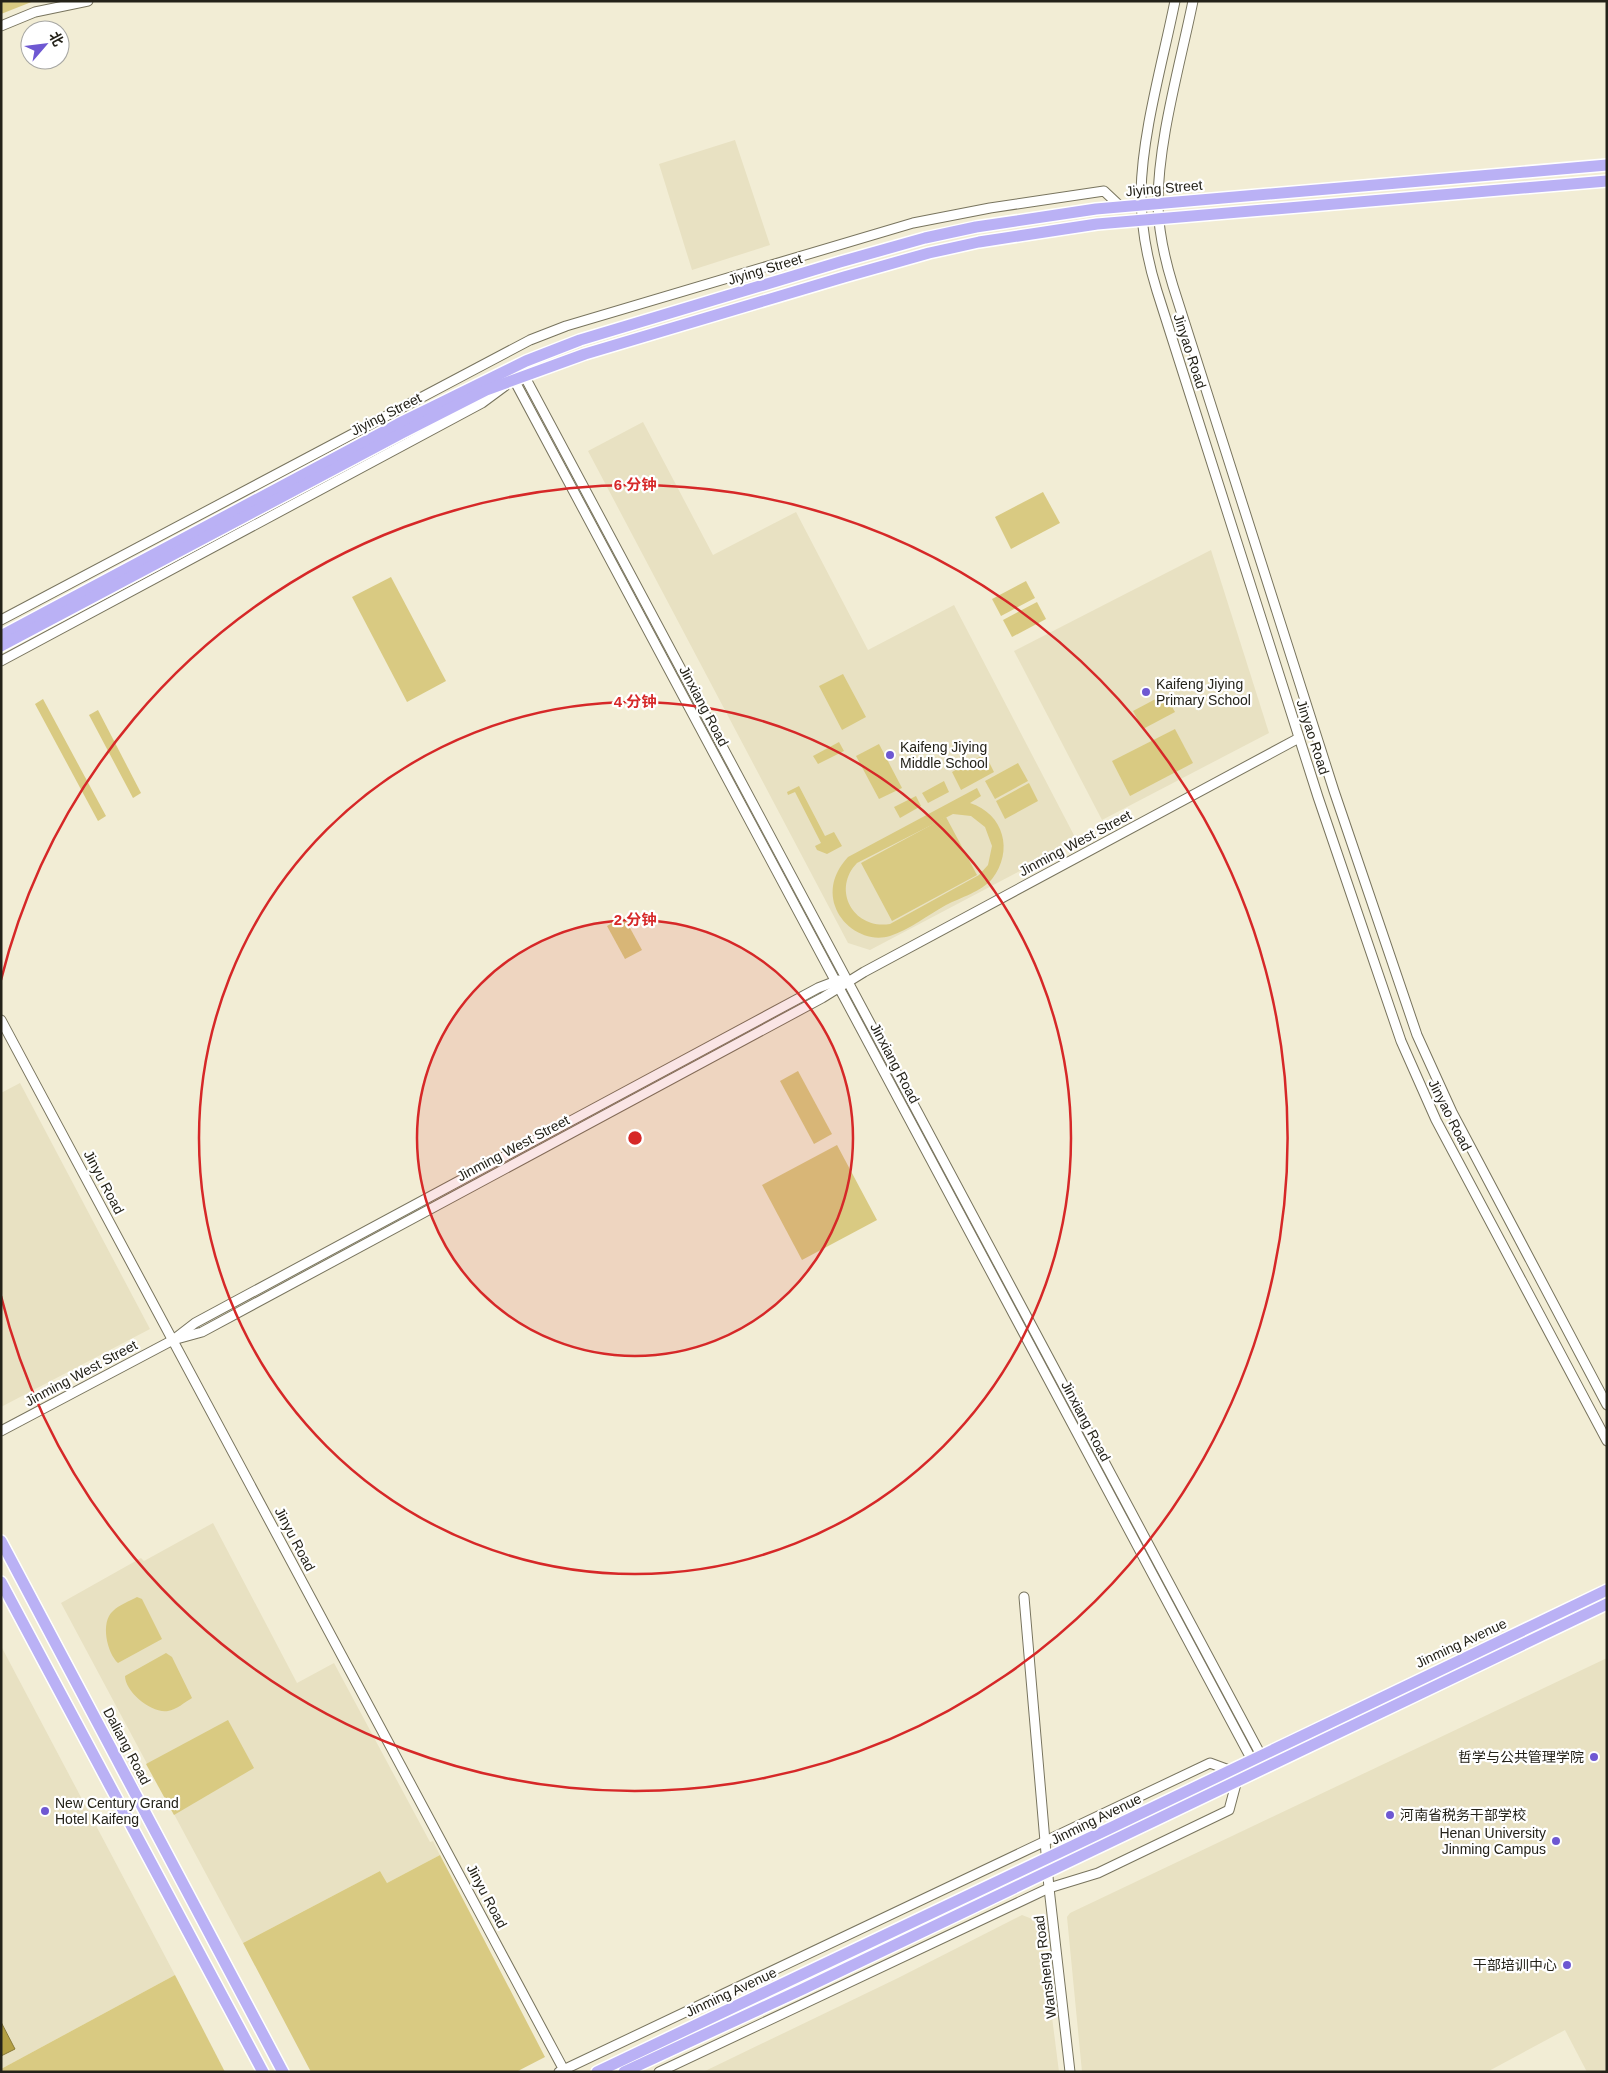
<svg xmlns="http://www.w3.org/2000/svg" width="1608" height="2073" font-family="Arial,'Noto Sans SC',sans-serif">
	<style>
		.built { fill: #e8e1c2 }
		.green { fill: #d9ca82; fill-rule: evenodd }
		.water { fill: #b4a044; stroke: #897a37 }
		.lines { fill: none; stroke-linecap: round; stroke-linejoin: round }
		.minor-casing { stroke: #78745e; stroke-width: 11 }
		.major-casing { stroke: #fff; stroke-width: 14 }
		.minor { stroke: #fff; stroke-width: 9 }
		.major { stroke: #bab1f5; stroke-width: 11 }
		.ring { fill: none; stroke: #d62828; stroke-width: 2.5 }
		.poi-dot { fill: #6e58d2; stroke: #fff; stroke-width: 2 }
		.labels { text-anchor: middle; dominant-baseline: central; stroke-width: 4.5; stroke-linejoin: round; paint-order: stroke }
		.street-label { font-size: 14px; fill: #242219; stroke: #fff }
		.poi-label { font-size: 14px; fill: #242219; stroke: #fff; text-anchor: start }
		.centre { fill: #d62828; stroke: #fff; stroke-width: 2.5 }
		.ring-label { font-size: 15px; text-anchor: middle; font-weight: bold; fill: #d62828; stroke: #fff; stroke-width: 4.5; stroke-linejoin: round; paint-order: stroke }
	</style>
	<rect width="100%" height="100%" fill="#f2edd5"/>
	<g class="built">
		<path d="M735,140L770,245L692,270L659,164Z"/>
		<path d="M643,422L713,555L796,512L868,650L954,605L1077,841L870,950L848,943L588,451Z"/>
		<path d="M1211,550L1269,733L1102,820L1014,651Z"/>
		<path d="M20,1083L150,1329L1,1407V1093Z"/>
		<path d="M213,1523L297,1683L334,1663L430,1842L433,1841L440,1855L387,1883L380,1871L243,1943L61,1603L141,1558L144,1561Z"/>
		<path d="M1,1646L175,1975L1,2069V2056L15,2048L1,2022Z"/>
		<path d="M1607,1658V2072H1587L1565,2030L1487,2072H1082L1067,1917L1070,1913Z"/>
		<path d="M1022,1915L1040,1922L1059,2072H703L898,1978Z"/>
	</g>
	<g class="green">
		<path d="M1,1H34L1,14Z"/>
		<path d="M1043,492L1060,523L1011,549L995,517Z"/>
		<path d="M391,577L446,681L407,702L352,597Z"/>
		<path d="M1026,581L1035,598L1001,616L992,599Z"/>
		<path d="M1037,602L1046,619L1012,637L1003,620Z"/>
		<path d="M843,674L866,717L842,730L819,686Z"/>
		<path d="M1165,694L1175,712L1143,729L1133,711Z"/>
		<path d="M43,699L106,816L98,821L35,704Z"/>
		<path d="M98,710L141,793L133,798L89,715Z"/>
		<path d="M1175,729L1193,763L1130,796L1112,761Z"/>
		<path d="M839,742L844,751L818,764L813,756Z"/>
		<path d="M879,744L902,788L879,799L856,756Z"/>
		<path d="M985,754L994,772L961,790L952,772Z"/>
		<path d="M1018,763L1028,781L995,799L985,781Z"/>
		<path d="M944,781L949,792L928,803L922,793Z"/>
		<path d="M1029,783L1038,801L1005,819L996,801Z"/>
		<path d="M799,786L825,836L834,832L842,846L827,854L817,850L815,846L821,843L795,792L788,795L787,792Z"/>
		<path d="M977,788L981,796L970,803C1004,814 1014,851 992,879C982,891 960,898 946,905C928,915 909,930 890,936C867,943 842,927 835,906C829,888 835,871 848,857ZM953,814L971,816L985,827L992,846L988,865L979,875L890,924C854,930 831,890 857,863Z"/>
		<path d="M916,796L921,806L900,818L894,807Z"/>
		<path d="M946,817L977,875L892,921L861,863Z"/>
		<path d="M624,917L642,950L625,959L607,926Z"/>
		<path d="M798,1071L832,1134L814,1144L780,1081Z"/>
		<path d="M837,1145L877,1220L802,1260L762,1185Z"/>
		<path d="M137,1597L142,1599L162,1639L118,1663C107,1653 100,1622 113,1611C119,1605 130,1601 137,1597Z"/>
		<path d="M166,1653L172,1657L192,1698C185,1702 176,1710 168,1711C152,1714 125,1692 125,1676Z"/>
		<path d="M228,1720L254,1768L174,1815L146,1764Z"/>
		<path d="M440,1855L545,2057L516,2072H311L243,1943L380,1871L387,1883Z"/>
		<path d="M175,1975L225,2072H1V2069Z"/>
	</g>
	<path class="water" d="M1,2022L15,2049L1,2056Z"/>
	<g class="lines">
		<g class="minor-casing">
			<g id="minor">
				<path d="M1175,1C1163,61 1142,133 1141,193C1141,227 1147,259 1157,291L1318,797L1401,1041L1436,1120L1607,1441"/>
				<path d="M1193,1C1180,65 1157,144 1158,207C1159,234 1165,260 1173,286L1334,791L1417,1035L1452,1112L1607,1405"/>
				<path d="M1,26L35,12L88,1"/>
				<path d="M518,364L1263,1759"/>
				<path d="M512,376L1254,1764"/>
				<path d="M1,620L530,340L566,326L913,223L990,208L1104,191L1121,207"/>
				<path d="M1,661L482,403L505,386"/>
				<path d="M1,1020L565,2072"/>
				<path d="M173,1340L202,1332L822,998L864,972L1299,738"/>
				<path d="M1,1431L173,1340L195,1323L818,988L839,980"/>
				<path d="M1024,1597L1049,1888L1070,2072"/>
				<path d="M559,2072L1210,1763L1229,1770"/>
				<path d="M659,2072L1049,1888L1098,1873L1229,1810L1237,1780"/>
			</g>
		</g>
		<g class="major-casing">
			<g id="major">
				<path d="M1,636L398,424L526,361L580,340L840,262L925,238L976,227L1096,209L1607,165"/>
				<path d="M1,646L402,433L486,390L585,354L844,277L929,253L979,242L1097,224L1607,181"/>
				<path d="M1,1541L283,2072"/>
				<path d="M1,1582L263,2072"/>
				<path d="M597,2072C935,1913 1270,1751 1607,1590"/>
				<path d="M624,2072L803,1989L1607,1604"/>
			</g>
		</g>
		<use href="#minor" class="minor"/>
		<use href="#major" class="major"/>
	</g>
	<circle cx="635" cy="1138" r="218" fill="#d62828" fill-opacity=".12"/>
	<g class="ring">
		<circle cx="635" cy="1138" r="218"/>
		<circle cx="635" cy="1138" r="436"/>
		<path d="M1 980A653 653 0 1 1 1 1296"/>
	</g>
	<g class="poi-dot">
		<circle cx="1146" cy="692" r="5"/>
		<circle cx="890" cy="755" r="5"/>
		<circle cx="1594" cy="1757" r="5"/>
		<circle cx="45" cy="1811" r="5"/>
		<circle cx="1390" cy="1815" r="5"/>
		<circle cx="1556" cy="1841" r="5"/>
		<circle cx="1567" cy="1965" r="5"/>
	</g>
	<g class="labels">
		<g class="street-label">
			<text transform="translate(1164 188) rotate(-5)">Jiying Street</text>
			<text transform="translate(765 269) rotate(-17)">Jiying Street</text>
			<text transform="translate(1190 351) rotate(72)">Jinyao Road</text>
			<text transform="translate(386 414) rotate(-27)">Jiying Street</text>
			<text transform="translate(704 706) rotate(62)">Jinxiang Road</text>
			<text transform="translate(1313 737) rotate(72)">Jinyao Road</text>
			<text transform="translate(1075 843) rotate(-28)">Jinming West Street</text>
			<text transform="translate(895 1063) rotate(62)">Jinxiang Road</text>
			<text transform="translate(1450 1115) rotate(63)">Jinyao Road</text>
			<text transform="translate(513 1148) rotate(-28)">Jinming West Street</text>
			<text transform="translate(104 1182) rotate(62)">Jinyu Road</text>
			<text transform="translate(81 1373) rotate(-28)">Jinming West Street</text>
			<text transform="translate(1086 1421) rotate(62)">Jinxiang Road</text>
			<text transform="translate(295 1539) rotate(62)">Jinyu Road</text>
			<text transform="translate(1461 1643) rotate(-25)">Jinming Avenue</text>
			<text transform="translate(127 1746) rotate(62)">Daliang Road</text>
			<text transform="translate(1096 1819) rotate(-26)">Jinming Avenue</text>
			<text transform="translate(487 1896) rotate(62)">Jinyu Road</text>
			<text transform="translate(1045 1967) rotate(-97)">Wansheng Road</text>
			<text transform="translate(731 1992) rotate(-25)">Jinming Avenue</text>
		</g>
		<g class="poi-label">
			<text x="1156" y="684">Kaifeng Jiying<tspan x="1156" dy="16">Primary School</tspan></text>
			<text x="900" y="747">Kaifeng Jiying<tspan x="900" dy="16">Middle School</tspan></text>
			<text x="1584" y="1757" text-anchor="end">哲学与公共管理学院</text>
			<text x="55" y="1803">New Century Grand<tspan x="55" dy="16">Hotel Kaifeng</tspan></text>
			<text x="1400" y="1815">河南省税务干部学校</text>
			<text x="1546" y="1833" text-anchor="end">Henan University<tspan x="1546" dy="16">Jinming Campus</tspan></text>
			<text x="1557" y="1965" text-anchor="end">干部培训中心</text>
		</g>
	</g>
	<circle cx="635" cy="1138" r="8" class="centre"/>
	<g class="ring-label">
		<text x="635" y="490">6 分钟</text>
		<text x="635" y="707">4 分钟</text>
		<text x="635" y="925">2 分钟</text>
	</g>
	<rect width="1608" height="2073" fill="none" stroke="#242219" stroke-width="5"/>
	<g transform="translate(45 45) rotate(62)"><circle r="24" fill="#ffffff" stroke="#a7a7a3"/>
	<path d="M0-4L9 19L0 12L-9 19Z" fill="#6e58d2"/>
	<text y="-8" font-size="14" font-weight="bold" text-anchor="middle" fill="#242219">北</text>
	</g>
</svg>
